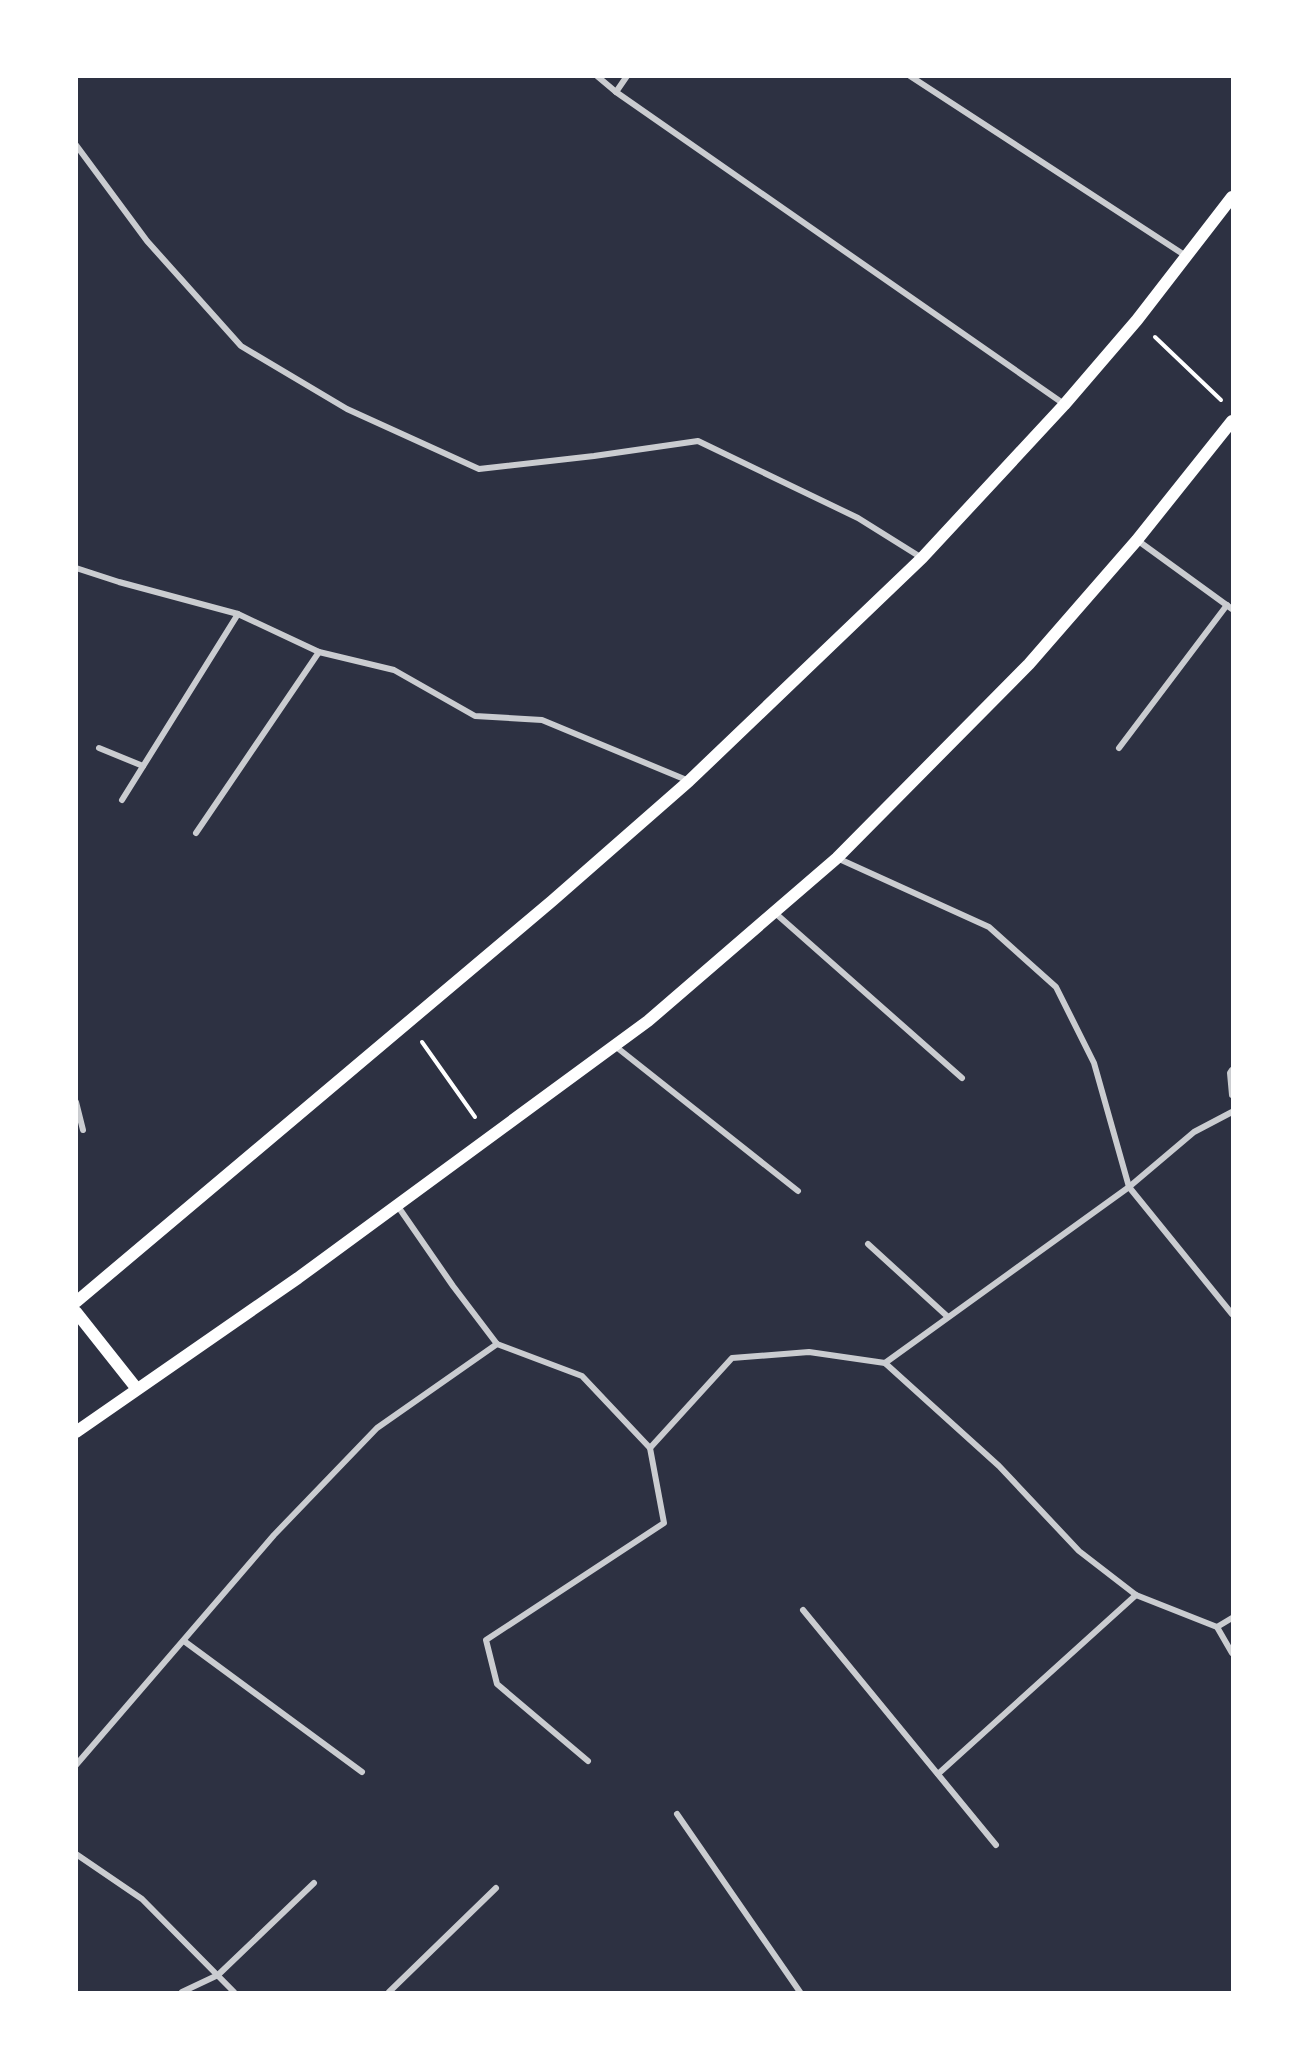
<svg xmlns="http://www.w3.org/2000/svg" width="1309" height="2069" font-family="'Noto Serif',serif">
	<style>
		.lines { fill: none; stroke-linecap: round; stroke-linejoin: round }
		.path { stroke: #fff; stroke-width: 4 }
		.minor { stroke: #caccd0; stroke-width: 6 }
		.secondary { stroke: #fff; stroke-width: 12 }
	</style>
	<rect width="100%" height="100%" fill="#2d3142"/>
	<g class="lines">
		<g class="path">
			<path d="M1155,337L1221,400"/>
			<path d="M422,1042L475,1117"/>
		</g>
		<g class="minor">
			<path d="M597,76L616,92L1064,404"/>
			<path d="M910,76L1186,256"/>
			<path d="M616,92L627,76"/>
			<path d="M76,145L147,241L241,346L347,409L479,469L594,456L698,441L858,518L922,558"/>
			<path d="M1137,540L1232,609"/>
			<path d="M76,568L119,582L238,614L319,652L394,670L475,716L542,720L689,781"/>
			<path d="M99,748L143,766"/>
			<path d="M1119,748L1227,605"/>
			<path d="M122,800L238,614"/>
			<path d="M196,833L319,652"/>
			<path d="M837,858L989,927L1056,987L1094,1063L1129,1187L1232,1314"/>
			<path d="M774,912L962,1078"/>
			<path d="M615,1046L798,1191"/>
			<path d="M1232,1070L1230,1073L1232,1095"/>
			<path d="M76,1102L83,1130"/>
			<path d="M397,1205L453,1286L497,1344L582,1376L650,1448L664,1523L486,1640L497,1684L588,1761"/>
			<path d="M868,1244L948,1317"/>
			<path d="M885,1363L1129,1187L1194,1132L1232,1112"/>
			<path d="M650,1448L732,1358L809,1352L885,1363L999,1466L1079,1551L1136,1595L1217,1627L1232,1653"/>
			<path d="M803,1610L996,1845"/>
			<path d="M1217,1627L1232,1618"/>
			<path d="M184,1641L362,1772"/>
			<path d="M76,1765L274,1535L377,1428L497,1344"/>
			<path d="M938,1774L1136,1595"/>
			<path d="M677,1814L800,1992"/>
			<path d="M76,1854L142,1899L234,1992"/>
			<path d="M182,1992L218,1975L314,1883"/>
			<path d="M389,1992L496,1888"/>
		</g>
		<g class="secondary">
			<path d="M76,1302L552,901L689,781L922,558L1064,405L1137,320L1232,197"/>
			<path d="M76,1312L137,1389"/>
			<path d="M76,1432L298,1278L648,1021L837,858L1029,664L1137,540L1232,421"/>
		</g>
	</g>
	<rect width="1309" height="2069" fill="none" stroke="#ffffff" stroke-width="156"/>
</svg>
